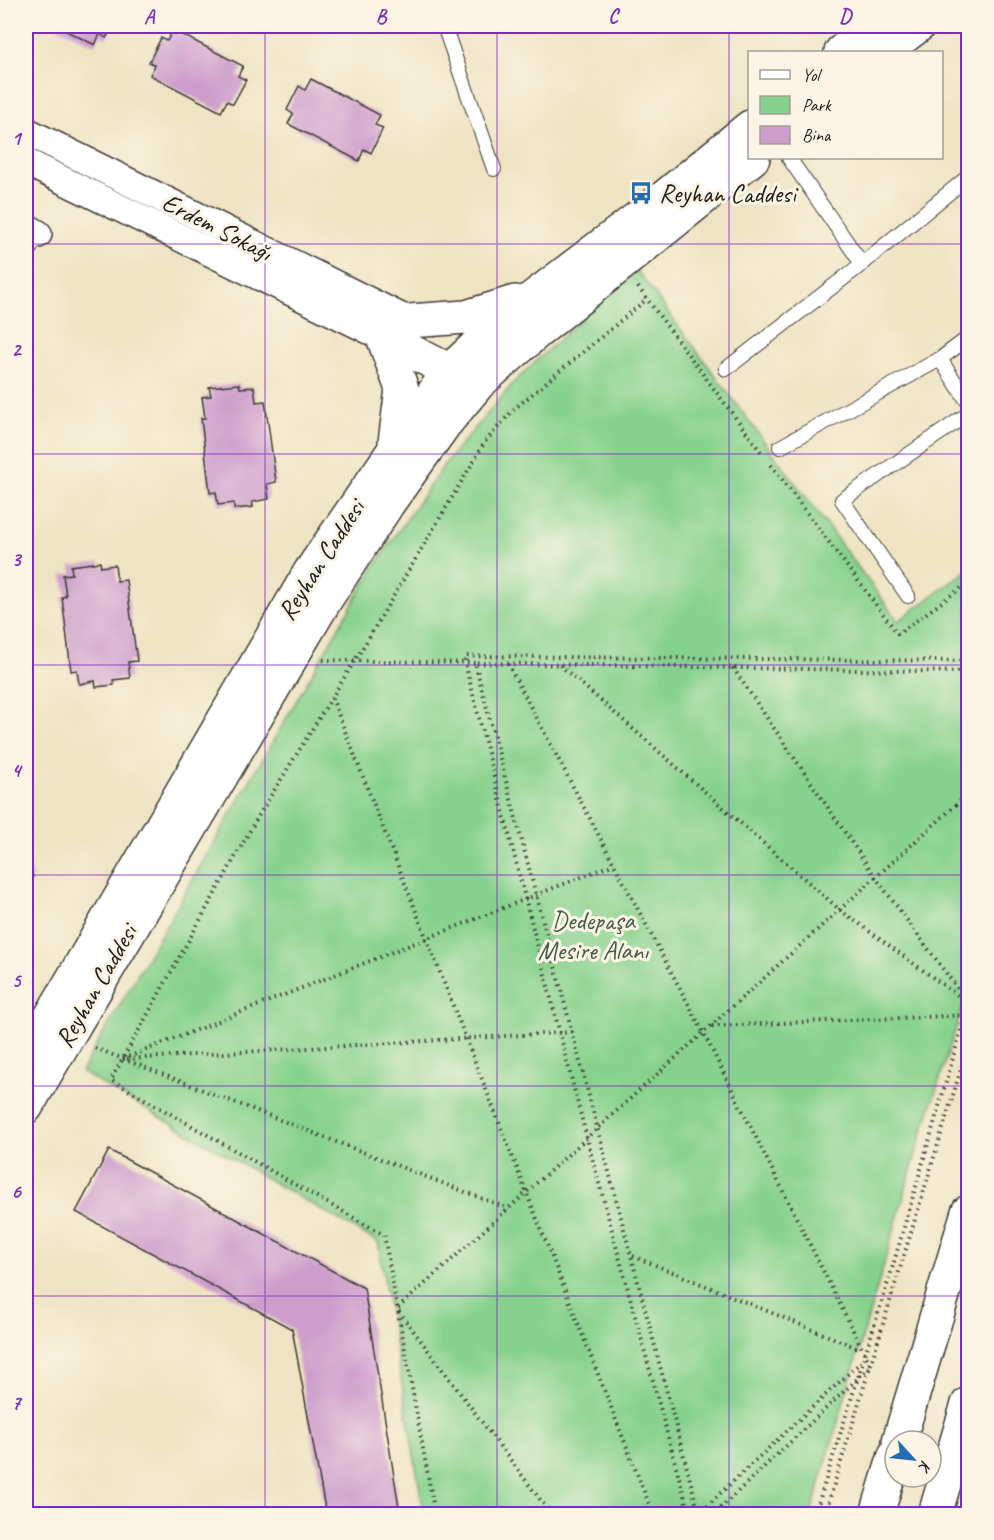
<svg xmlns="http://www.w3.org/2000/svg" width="994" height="1540" font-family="Caveat,sans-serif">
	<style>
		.green { fill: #86d18d; stroke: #517654; stroke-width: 1.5 }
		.building { fill: #cd9ecc }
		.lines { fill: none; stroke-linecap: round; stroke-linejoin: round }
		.service-casing { stroke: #3c3a35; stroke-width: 16 }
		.minor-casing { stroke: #3c3a35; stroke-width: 30 }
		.primary-casing { stroke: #3c3a35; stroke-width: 36 }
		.path { stroke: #3c3a35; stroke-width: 4; stroke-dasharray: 1.5 4.5; stroke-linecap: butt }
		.service { stroke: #fff; stroke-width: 14 }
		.minor { stroke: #fff; stroke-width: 27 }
		.primary { stroke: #fff; stroke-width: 33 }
		.grid { fill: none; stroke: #7b2cbf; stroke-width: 1.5; stroke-opacity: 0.55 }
		.labels { text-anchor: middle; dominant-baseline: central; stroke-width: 6; stroke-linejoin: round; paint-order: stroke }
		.poi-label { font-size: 26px; fill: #1c1c1c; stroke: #fcf5e5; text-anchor: start }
		.street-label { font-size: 26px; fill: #1c1c1c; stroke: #fcf5e5 }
		.park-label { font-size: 26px; fill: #415b44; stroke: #fcf5e5 }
		.neatline { fill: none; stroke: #7b2cbf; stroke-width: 2 }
		.grid-label { font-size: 20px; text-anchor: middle; font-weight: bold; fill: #7b2cbf }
	</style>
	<rect width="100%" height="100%" fill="#fcf5e5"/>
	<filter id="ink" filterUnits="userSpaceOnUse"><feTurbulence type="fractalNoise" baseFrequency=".0167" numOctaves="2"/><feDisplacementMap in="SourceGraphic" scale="12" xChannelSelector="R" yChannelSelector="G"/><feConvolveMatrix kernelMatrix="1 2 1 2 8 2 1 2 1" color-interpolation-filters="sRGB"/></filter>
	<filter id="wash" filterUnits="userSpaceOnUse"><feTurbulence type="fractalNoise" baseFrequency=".008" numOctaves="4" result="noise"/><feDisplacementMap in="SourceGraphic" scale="24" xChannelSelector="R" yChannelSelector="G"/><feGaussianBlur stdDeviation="1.35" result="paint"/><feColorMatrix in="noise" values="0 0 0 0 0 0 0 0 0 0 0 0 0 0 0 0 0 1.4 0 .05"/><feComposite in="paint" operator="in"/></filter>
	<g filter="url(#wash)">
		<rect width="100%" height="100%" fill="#eee3c2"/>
		<path class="green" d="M635,268L898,621L968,570V990L918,1147L811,1514H424L378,1242L81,1072L374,567L444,465L515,381Z"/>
		<g id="blocks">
			<g class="building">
				<path d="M56,26H113L106,38L100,34L95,45Z"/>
				<path d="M173,30L243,66L238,76L246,80L233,104L227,101L221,112L150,75L155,65L149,62L161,38L167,41Z"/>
				<path d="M311,79L380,115L375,125L383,128L371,153L364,149L359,161L288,124L293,114L287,110L299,86L305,90Z"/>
				<path d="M239,384L240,388L254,387L256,402L265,401L276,482L267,484L269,499L252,502L253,507L234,509V503L218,505L216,492L210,493L201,418H205L202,397L211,396L209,387Z"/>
				<path d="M100,562L101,567L115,565L117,581L126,580L137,661L128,662L130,678L113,680L114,685L96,687L95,681L79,684L77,670L71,671L62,597L66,596L63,575L72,574L71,566Z"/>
				<path d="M26,850L33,877L26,879Z"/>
				<path d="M109,1150L364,1288L400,1514H326L292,1329L76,1212Z"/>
			</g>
		</g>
	</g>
	<g filter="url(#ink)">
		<use href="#blocks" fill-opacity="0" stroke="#3c3a35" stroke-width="1.5"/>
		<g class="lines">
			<g class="service-casing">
				<g id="service">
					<path d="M444,26L494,169"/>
					<path d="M789,158L862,264L968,177"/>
					<path d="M26,256L38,234"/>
					<path d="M968,338L940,359L968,402"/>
					<path d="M726,369L862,264"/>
					<path d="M780,447L940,359"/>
					<path d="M908,596L842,500L968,414"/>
				</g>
			</g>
			<g class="minor-casing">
				<g id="minor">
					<path d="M26,131L409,321"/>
					<path d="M26,162L383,337"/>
					<path d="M26,227L38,234"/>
				</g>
			</g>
			<g class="primary-casing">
				<g id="primary">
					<path d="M841,52L874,26"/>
					<path d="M884,52L918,26"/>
					<path d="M409,321L466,317L515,302"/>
					<path d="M383,337L402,389L395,442"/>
					<path d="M383,337L468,380"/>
					<path d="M26,1059L310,572L448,372L506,318L656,204L750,127"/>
					<path d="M26,1107L324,602L389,502L444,425L479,383L536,333L753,158"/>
					<path d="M899,1441L968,1212"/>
					<path d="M877,1514L895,1455"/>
					<path d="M935,1514L968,1404"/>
				</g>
			</g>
			<g class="path">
				<path d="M638,287L761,452"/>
				<path d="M771,465L898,634L968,583"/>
				<path d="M323,660L475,663"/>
				<path d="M508,664L703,1032L871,1366L714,1514"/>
				<path d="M560,665L840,910L968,1003"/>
				<path d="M733,668L876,878L966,1000"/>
				<path d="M332,698L653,1514"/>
				<path d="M712,1026L968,1015"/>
				<path d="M95,1048L509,1209"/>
				<path d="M123,1059L614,864"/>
				<path d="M127,1059L572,1032"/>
				<path d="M633,1256L860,1349"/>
				<path d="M435,1514L384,1235L111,1080L257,818L362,649L485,442L513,410L647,299"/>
				<path d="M551,1514L397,1309L968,794"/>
				<path d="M689,1514L587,1139L465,663L466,656L968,661"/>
				<path d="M698,1514L861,1362"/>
				<path d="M699,1514L475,663L968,672"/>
				<path d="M815,1514L892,1269L968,1006"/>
				<path d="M825,1514L968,1046"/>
			</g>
			<use href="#service" class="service"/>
			<use href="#minor" class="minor"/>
			<use href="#primary" class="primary"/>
		</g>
	</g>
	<path class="grid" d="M265,26V1514M497,26V1514M729,26V1514M26,244H968M26,454H968M26,665H968M26,875H968M26,1086H968M26,1296H968"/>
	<defs>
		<g id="bus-bare" transform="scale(1.8)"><path d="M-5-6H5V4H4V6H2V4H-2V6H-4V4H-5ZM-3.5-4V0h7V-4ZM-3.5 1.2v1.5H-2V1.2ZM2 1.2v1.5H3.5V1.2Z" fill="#1f6fb2" stroke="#fcf5e5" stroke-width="2.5" paint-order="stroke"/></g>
	</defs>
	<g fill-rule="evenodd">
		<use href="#bus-bare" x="641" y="193"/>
	</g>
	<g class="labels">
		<g class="poi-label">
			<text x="659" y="193">Reyhan Caddesi</text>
		</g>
		<g class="street-label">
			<text transform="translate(217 227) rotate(27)">Erdem Sokağı</text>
			<text transform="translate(321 560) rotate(-57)">Reyhan Caddesi</text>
			<text transform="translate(96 986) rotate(-60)">Reyhan Caddesi</text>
		</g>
		<g class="park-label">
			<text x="593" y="920">Dedepaşa<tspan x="593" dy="30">Mesire Alanı</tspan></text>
		</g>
	</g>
	<rect width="994" height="1540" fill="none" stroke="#fcf5e5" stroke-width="66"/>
	<rect x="748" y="51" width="195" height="108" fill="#fcf5e5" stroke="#a29e95" stroke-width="1.5"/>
	<rect x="760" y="70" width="30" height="9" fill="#ffffff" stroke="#a29e95" stroke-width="1.5"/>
	<text x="802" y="81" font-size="18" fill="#1c1c1c">Yol</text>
	<rect x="760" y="96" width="30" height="18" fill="#86d18d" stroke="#a29e95" stroke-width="1.5"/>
	<text x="802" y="111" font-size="18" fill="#1c1c1c">Park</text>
	<rect x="760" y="126" width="30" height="18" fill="#cd9ecc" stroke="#a29e95" stroke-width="1.5"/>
	<text x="802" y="141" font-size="18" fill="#1c1c1c">Bina</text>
	<g transform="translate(913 1459) rotate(117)"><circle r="28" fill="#fcf5e5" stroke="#a29e95" stroke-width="1.5"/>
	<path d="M0-4.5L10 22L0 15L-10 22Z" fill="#1f6fb2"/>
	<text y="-9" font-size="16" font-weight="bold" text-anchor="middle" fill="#1c1c1c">K</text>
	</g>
	<rect x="33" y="33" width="928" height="1474" class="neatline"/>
	<g class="grid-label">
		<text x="149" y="23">A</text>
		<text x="381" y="23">B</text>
		<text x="613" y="23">C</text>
		<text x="845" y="23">D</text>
		<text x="16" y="145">1</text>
		<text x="16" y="356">2</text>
		<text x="16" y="566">3</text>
		<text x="16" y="777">4</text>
		<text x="16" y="987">5</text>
		<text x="16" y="1198">6</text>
		<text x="16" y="1409">7</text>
	</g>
</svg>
